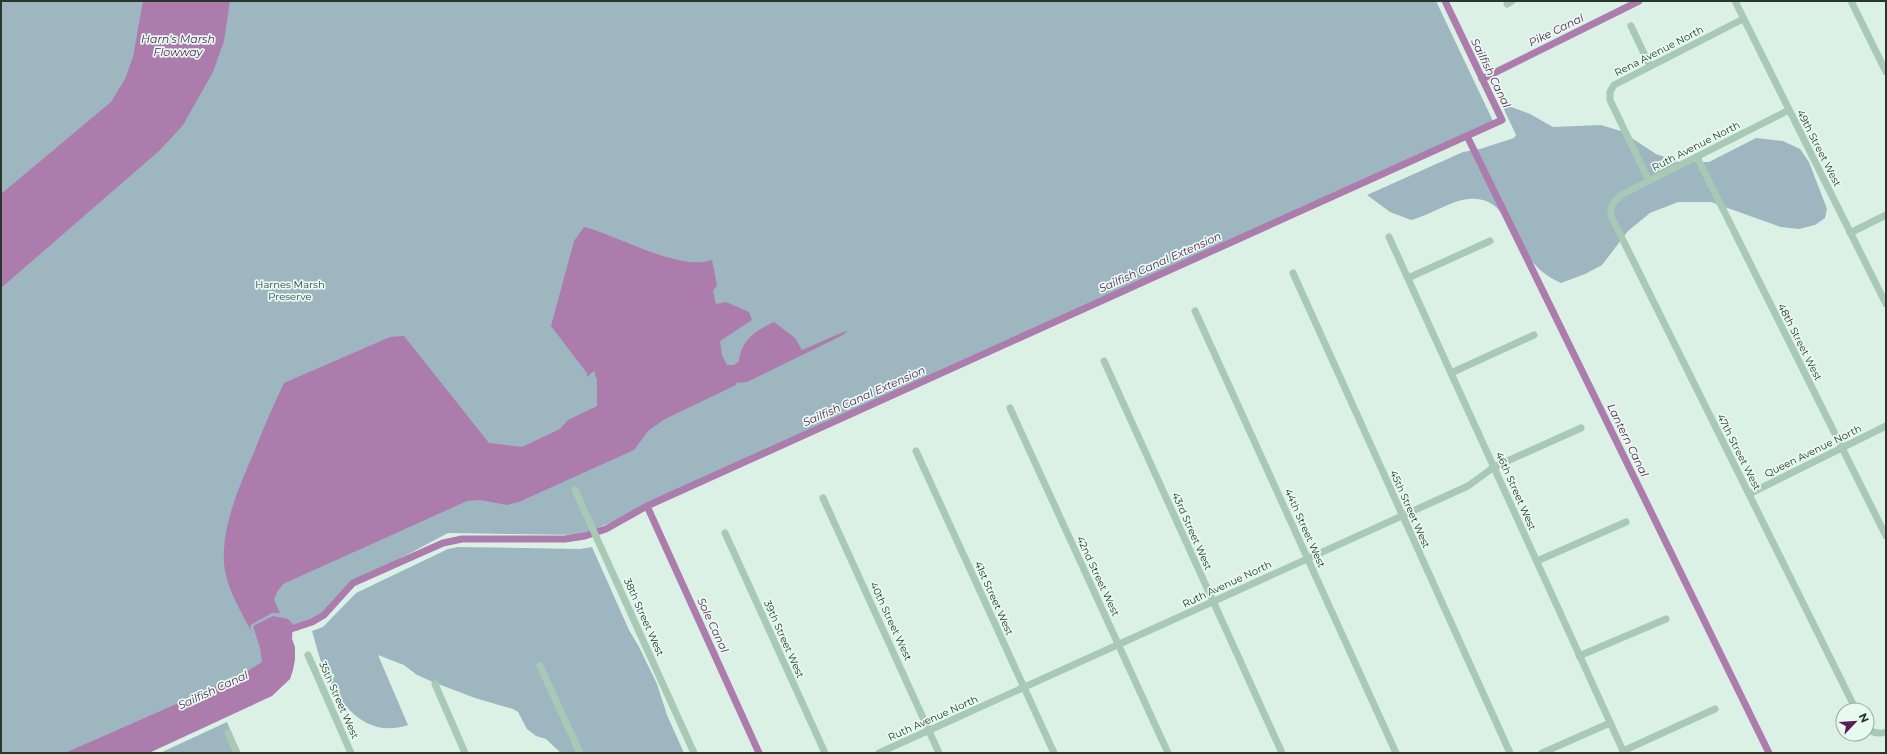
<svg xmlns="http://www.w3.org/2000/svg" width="1887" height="754" font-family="Montserrat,sans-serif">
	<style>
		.green { fill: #9db6c0 }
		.water { fill: #ac7cad }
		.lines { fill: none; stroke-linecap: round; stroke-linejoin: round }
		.canal { stroke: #ac7cad; stroke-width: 7 }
		.street { stroke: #a8c9b5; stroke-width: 7 }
		.labels { text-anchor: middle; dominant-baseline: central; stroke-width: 3.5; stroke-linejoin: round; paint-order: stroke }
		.street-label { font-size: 10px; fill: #28362c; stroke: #e8f9f0 }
		.park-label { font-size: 10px; fill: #2d4853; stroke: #e8f9f0 }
		.water-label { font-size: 11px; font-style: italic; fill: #561f56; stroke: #e8f9f0 }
	</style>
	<rect width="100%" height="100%" fill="#dcf1e6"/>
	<g class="green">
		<path d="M1,1H1436L1493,121L583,535L448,533L352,584L317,617L267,640L266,673L93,753H1Z"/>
		<path d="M1501,103L1530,114L1553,127L1601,125L1621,131L1656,154L1679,162H1709L1756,138L1783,141L1800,149L1809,162L1827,209L1825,218L1815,225L1799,229L1781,227L1711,202H1678L1650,213L1628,231L1602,265L1585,274L1561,283C1547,277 1537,268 1528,257C1508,232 1505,191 1462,200C1444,205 1429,215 1411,220L1390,212L1367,195L1463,152L1480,149L1514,138L1516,135Z"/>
		<path d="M458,547L580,549L592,547L629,630L639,647L657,684L667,715L684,753H561L546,739L536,736L527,729L518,712L513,709L475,698L433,682L417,675L404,665L378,655L408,725C365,739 340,705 324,669C319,658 316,644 312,631L323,627L356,593L448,549Z"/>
		<path d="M227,722L240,753H160Z"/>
	</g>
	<g class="water">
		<path d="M143,1H230L224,41L213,72L183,125L159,151L1,288V194L111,102L125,79L133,57Z"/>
		<path d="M584,227C617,235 680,272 712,260L717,285L713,291L716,304L726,302L749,312L752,320L720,341L722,355L727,365H734L739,361C741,340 756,330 774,322L795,338L802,350L848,330L843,335L747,382L735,383L736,385L665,419L648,431L634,450L521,501L507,505L480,500L467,501L283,584L277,592L274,600L280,613H272L252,624L250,627L252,633C241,611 226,588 224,563C222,525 239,487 254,452C263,429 273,406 284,383L390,337L404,336L489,443L522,447L560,429L568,420L597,406V380L594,371L587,377V373L551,326L574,241Z"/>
		<path d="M273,616L288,619L293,624L292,639L295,647V659L293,670L290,679L272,696L149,753H65L240,676L262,662L260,648L253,626Z"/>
	</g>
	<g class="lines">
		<g class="canal">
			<path d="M1482,79L1639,1"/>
			<path d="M1467,136L1769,753"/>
			<path d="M647,506L759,753"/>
			<path d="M285,631L312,622L324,615L353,583L443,543L462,539H565L585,536L606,529L647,506L1502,120L1445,1"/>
		</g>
		<g class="street">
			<path d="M1735,1L1886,304"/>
			<path d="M1851,1L1886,72"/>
			<path d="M1507,4L1512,1"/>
			<path d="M1631,26L1650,66"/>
			<path d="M1789,110L1623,194C1614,201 1610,205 1611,216L1856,710"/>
			<path d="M1697,157L1886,536"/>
			<path d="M1649,181L1610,100V92L1614,85L1743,19"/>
			<path d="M1850,233L1886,215"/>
			<path d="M1389,237L1624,753"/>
			<path d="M1293,273L1510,753"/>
			<path d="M1408,278L1490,241"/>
			<path d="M1195,311L1396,753"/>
			<path d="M1104,361L1282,753"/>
			<path d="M1451,373L1534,335"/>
			<path d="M1010,408L1168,753"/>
			<path d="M916,451L1054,753"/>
			<path d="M575,490L694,753"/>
			<path d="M1749,494L1886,426"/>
			<path d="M823,498L939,753"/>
			<path d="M725,533L825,753"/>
			<path d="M1537,561L1626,522"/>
			<path d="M308,655L351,753"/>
			<path d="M1579,656L1666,619"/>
			<path d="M540,666L580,753"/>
			<path d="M435,684L465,753"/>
			<path d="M1867,728C1873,734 1879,734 1886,732"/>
			<path d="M228,733L237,753"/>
			<path d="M1623,751L1715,709"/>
			<path d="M879,753L1468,486L1494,467L1581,428"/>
			<path d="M1542,753L1610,723"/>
		</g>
	</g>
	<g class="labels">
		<g class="street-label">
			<text transform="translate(1659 51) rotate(-27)">Rena Avenue North</text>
			<text transform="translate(1696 146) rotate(-27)">Ruth Avenue North</text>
			<text transform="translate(1819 148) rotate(63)">49th Street West</text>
			<text transform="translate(1800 342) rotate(63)">48th Street West</text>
			<text transform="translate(1813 451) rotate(-26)">Queen Avenue North</text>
			<text transform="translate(1739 452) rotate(63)">47th Street West</text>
			<text transform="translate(1516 491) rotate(66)">46th Street West</text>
			<text transform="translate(1410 509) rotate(66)">45th Street West</text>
			<text transform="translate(1305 528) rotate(66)">44th Street West</text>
			<text transform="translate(1192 531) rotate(66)">43rd Street West</text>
			<text transform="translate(1098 576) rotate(65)">42nd Street West</text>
			<text transform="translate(1227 584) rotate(-25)">Ruth Avenue North</text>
			<text transform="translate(994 598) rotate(66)">41st Street West</text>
			<text transform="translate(644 617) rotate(66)">38th Street West</text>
			<text transform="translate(891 621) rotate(65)">40th Street West</text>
			<text transform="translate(784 639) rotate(66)">39th Street West</text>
			<text transform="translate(339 700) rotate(66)">35th Street West</text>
			<text transform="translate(933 718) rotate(-24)">Ruth Avenue North</text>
		</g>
		<g class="park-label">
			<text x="290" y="284">Harnes Marsh<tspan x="290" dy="12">Preserve</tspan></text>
		</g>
		<g class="water-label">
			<text transform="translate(1556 30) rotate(-26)">Pike Canal</text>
			<text x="178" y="39">Harn's Marsh<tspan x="178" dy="13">Flowway</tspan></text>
			<text transform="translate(1491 73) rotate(64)">Sailfish Canal</text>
			<text transform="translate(1160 262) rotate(-24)">Sailfish Canal Extension</text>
			<text transform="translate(864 396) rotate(-24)">Sailfish Canal Extension</text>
			<text transform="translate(1628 440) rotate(64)">Lantern Canal</text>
			<text transform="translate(713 625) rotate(65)">Sole Canal</text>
			<text transform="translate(213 690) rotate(-25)">Sailfish Canal</text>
		</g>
	</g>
	<rect width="1887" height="754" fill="none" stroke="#28362c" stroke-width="4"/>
	<g transform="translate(1855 722) rotate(65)"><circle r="19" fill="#e8f9f0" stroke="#9baba2"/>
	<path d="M0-3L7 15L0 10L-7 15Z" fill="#561f56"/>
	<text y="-6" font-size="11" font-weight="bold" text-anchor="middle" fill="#28362c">N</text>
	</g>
</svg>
